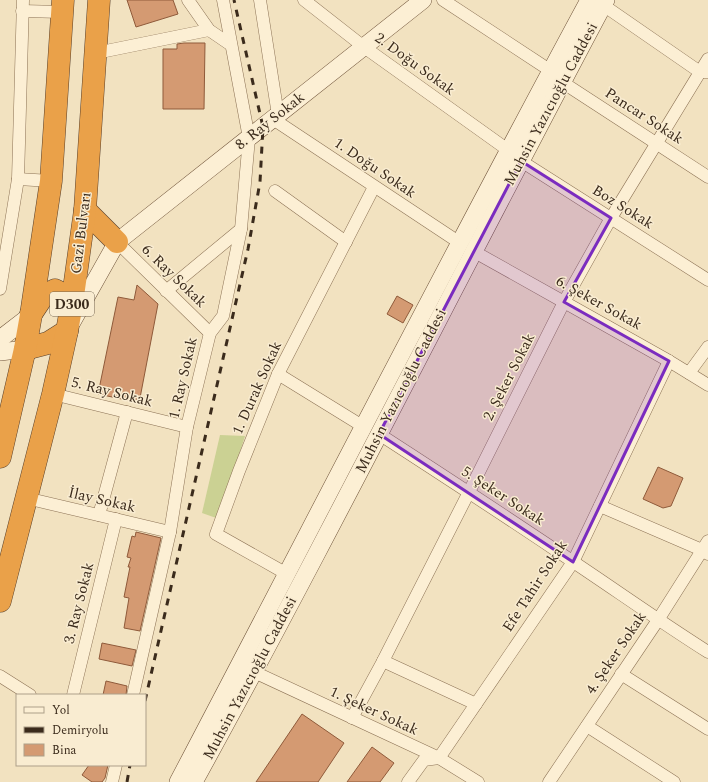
<svg xmlns="http://www.w3.org/2000/svg" width="708" height="782" font-family="Spectral,serif">
	<style>
		.green { fill: #cbd193 }
		.building { fill: #d49a72; stroke: #8f5a3a }
		.lines { fill: none; stroke-linecap: round; stroke-linejoin: round }
		.street-casing { stroke: #8d7356; stroke-width: 13 }
		.secondary-casing { stroke: #6f5339; stroke-width: 18 }
		.highway-casing { stroke: #5a402b; stroke-width: 23 }
		.street { stroke: #fcefd4; stroke-width: 12 }
		.secondary { stroke: #fcefd4; stroke-width: 17 }
		.highway { stroke: #eaa149; stroke-width: 22 }
		.rail { stroke: #3b2b1c; stroke-width: 3; stroke-dasharray: 7 7; stroke-linecap: butt }
		.marked { fill: #7b2cbf; fill-opacity: 0.2; stroke: #7b2cbf; stroke-width: 3; stroke-linejoin: round }
		.labels { text-anchor: middle; dominant-baseline: central; stroke-width: 3; stroke-linejoin: round; paint-order: stroke }
		.shield { fill: #f9ecd1; stroke: #746552; stroke-width: 1 }
		.shield-label { font-size: 14px; font-weight: bold; fill: #3b2b1c }
		.street-label { font-size: 15px; fill: #3b2b1c; stroke: #f9ecd1 }
	</style>
	<rect width="100%" height="100%" fill="#f2e2c0"/>
	<path class="green" d="M220,435L245,436L219,519L202,513Z"/>
	<g class="building">
		<path d="M127,0H173L178,14L136,27Z"/>
		<path d="M184,43H205L204,109H163V49H177V44Z"/>
		<path d="M137,285L158,304L140,398L131,401L98,394L118,297L134,300Z"/>
		<path d="M397,296L413,305L403,323L387,314Z"/>
		<path d="M658,467L683,478L671,506L663,508L643,499Z"/>
		<path d="M136,532L161,538L140,631L124,628L129,598L124,597L130,567H128L131,558L127,557L132,536L135,537Z"/>
		<path d="M102,643L136,650L132,666L99,659Z"/>
		<path d="M106,681L127,686L126,695H103Z"/>
		<path d="M302,714L344,743L318,782H256Z"/>
		<path d="M372,747L394,763L380,782H347Z"/>
		<path d="M89,765H108L105,778L102,782H92L82,775Z"/>
	</g>
	<g class="lines">
		<g class="street-casing">
			<g id="street">
				<path d="M188,0L209,30L231,45"/>
				<path d="M260,0L278,115"/>
				<path d="M304,0L364,47L508,150"/>
				<path d="M443,0L551,71"/>
				<path d="M603,5L700,72H707"/>
				<path d="M22,11L62,12"/>
				<path d="M96,53L209,30"/>
				<path d="M562,82L708,177"/>
				<path d="M273,119L460,243"/>
				<path d="M521,161L708,280"/>
				<path d="M18,179L51,181"/>
				<path d="M275,191L346,242"/>
				<path d="M117,242L210,333"/>
				<path d="M473,251L564,302L669,361L708,385"/>
				<path d="M0,289L18,179L23,0"/>
				<path d="M166,291L241,229"/>
				<path d="M689,373L708,347"/>
				<path d="M278,374L364,427"/>
				<path d="M53,394L187,427"/>
				<path d="M379,434C444,476 508,518 572,561C617,591 662,623 708,652"/>
				<path d="M26,498L170,532"/>
				<path d="M600,506L702,550L708,554"/>
				<path d="M99,515L127,412"/>
				<path d="M287,574L216,534L239,471L278,374L374,187"/>
				<path d="M383,661L476,704"/>
				<path d="M254,672L439,758L478,782"/>
				<path d="M621,674L708,729"/>
				<path d="M0,676L30,695"/>
				<path d="M73,695L116,519"/>
				<path d="M133,695L170,532L187,427L210,333L223,316L241,229L249,138L223,0"/>
				<path d="M352,718L383,661L469,492L564,302L611,218L708,59"/>
				<path d="M587,726L674,782"/>
				<path d="M112,782L116,765"/>
				<path d="M408,782L424,760L439,758L573,562L669,361"/>
				<path d="M549,782L658,620L708,541"/>
			</g>
		</g>
		<g class="secondary-casing">
			<g id="secondary">
				<path d="M72,322L117,242L423,0"/>
				<path d="M0,339L31,315"/>
				<path d="M0,352L25,349"/>
				<path d="M178,782C315,521 449,259 589,0"/>
				<path d="M194,782C336,524 467,260 606,0"/>
			</g>
		</g>
		<g class="highway-casing">
			<g id="highway">
				<path d="M85,210L117,242"/>
				<path d="M31,314L43,296L55,290L65,295L72,303"/>
				<path d="M25,349L48,343L67,331"/>
				<path d="M0,457L25,349L31,315L51,181L63,0"/>
				<path d="M0,601L53,394L67,331L72,303L85,210L99,0"/>
			</g>
		</g>
		<use href="#street" class="street"/>
		<use href="#secondary" class="secondary"/>
		<use href="#highway" class="highway"/>
		<g class="rail">
			<path d="M145,701L248,249L260,182L263,127L234,0"/>
			<path d="M127,782L130,765"/>
		</g>
	</g>
	<path class="marked" d="M521,161L611,218L564,302L669,361L573,562L379,434Z"/>
	<g class="labels">
		<rect class="shield" x="50" y="292" width="44" height="24" rx="3"/>
		<g class="shield-label">
			<text x="72" y="304">D300</text>
		</g>
		<g class="street-label">
			<text transform="translate(415 64) rotate(36)">2. Doğu Sokak</text>
			<text transform="translate(551 104) rotate(-62)">Muhsin Yazıcıoğlu Caddesi</text>
			<text transform="translate(644 116) rotate(33)">Pancar Sokak</text>
			<text transform="translate(270 121) rotate(-38)">8. Ray Sokak</text>
			<text transform="translate(375 168) rotate(34)">1. Doğu Sokak</text>
			<text transform="translate(623 207) rotate(32)">Boz Sokak</text>
			<text transform="translate(81 233) rotate(-83)">Gazi Bulvarı</text>
			<text transform="translate(174 276) rotate(44)">6. Ray Sokak</text>
			<text transform="translate(599 303) rotate(29)">6. Şeker Sokak</text>
			<text transform="translate(509 377) rotate(-63)">2. Şeker Sokak</text>
			<text transform="translate(183 378) rotate(-77)">1. Ray Sokak</text>
			<text transform="translate(257 388) rotate(-66)">1. Durak Sokak</text>
			<text transform="translate(401 391) rotate(-63)">Muhsin Yazıcıoğlu Caddesi</text>
			<text transform="translate(112 392) rotate(14)">5. Ray Sokak</text>
			<text transform="translate(503 496) rotate(33)">5. Şeker Sokak</text>
			<text transform="translate(102 500) rotate(13)">İlay Sokak</text>
			<text transform="translate(535 586) rotate(-57)">Efe Tahir Sokak</text>
			<text transform="translate(79 603) rotate(-76)">3. Ray Sokak</text>
			<text transform="translate(616 653) rotate(-56)">4. Şeker Sokak</text>
			<text transform="translate(250 678) rotate(-62)">Muhsin Yazıcıoğlu Caddesi</text>
			<text transform="translate(374 711) rotate(25)">1. Şeker Sokak</text>
		</g>
	</g>
	<rect x="16" y="694" width="130" height="72" fill="#f9ecd1" stroke="#ad9f89"/>
	<rect x="24" y="707" width="20" height="6" fill="#fcefd4" stroke="#ad9f89"/>
	<text x="52" y="714" font-size="12" fill="#3b2b1c">Yol</text>
	<rect x="24" y="727" width="20" height="6" fill="#3b2b1c" stroke="#ad9f89"/>
	<text x="52" y="734" font-size="12" fill="#3b2b1c">Demiryolu</text>
	<rect x="24" y="744" width="20" height="12" fill="#d49a72" stroke="#ad9f89"/>
	<text x="52" y="754" font-size="12" fill="#3b2b1c">Bina</text>
</svg>
